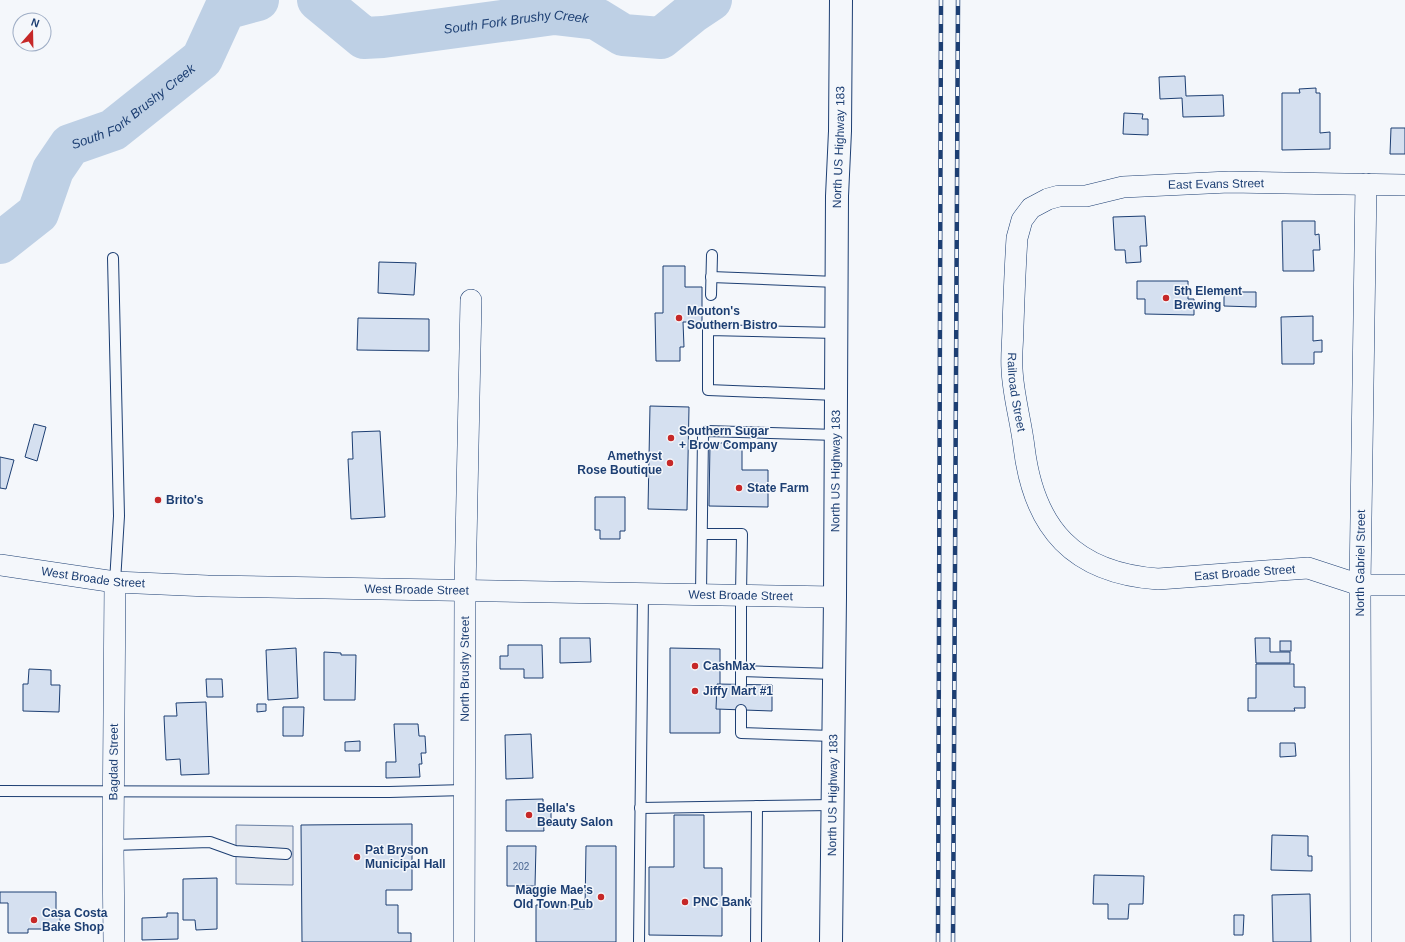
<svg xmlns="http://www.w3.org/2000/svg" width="1405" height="942" font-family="Arial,sans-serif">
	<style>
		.parking { fill: #e3e8f0; stroke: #687fa3 }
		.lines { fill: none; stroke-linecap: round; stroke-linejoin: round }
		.river { stroke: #bed0e5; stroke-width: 42 }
		.building { fill: #d5e0f0; stroke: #1d3f73 }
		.lane-casing { stroke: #1d3f73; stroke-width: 12 }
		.street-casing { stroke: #1d3f73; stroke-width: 22 }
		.primary-casing { stroke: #1d3f73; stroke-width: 24 }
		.lane { stroke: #f4f7fb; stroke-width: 10 }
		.street { stroke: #f4f7fb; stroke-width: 21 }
		.primary { stroke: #f4f7fb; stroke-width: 22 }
		.rail-casing { stroke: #1d3f73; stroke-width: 4.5 }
		.rail { stroke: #f4f7fb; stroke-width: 3; stroke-dasharray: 9; stroke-linecap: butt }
		.poi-dot { fill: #c62828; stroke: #f4f7fb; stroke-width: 1.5 }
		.labels { text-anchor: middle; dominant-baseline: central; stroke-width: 3; stroke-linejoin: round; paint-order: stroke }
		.number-label { font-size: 10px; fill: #4b6792 }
		.street-label { font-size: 12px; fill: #1d3f73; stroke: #f4f7fb }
		.poi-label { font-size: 12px; font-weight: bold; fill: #1d3f73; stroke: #f4f7fb; text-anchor: start }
		.water-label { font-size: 13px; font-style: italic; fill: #1d3f73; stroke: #f4f7fb }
	</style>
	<rect width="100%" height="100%" fill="#f4f7fb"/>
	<path class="parking" d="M236,825L293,826V885L236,884Z"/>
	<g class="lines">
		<g class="river">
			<path id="s1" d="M318,0L364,38L383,37L554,14L597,19L623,35L661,38L693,12L711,0"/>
			<path id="s2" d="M0,243L38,213L53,170L70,145L113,130L202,59L225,9L258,0"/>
		</g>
	</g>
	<g class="building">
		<path d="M1185,76L1186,96L1223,95L1224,116L1183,117L1182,98L1160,99L1159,77Z"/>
		<path d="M1316,88V93H1320V133L1330,132V149L1282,150V93H1300L1299,89Z"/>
		<path d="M1124,113L1143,114L1142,119H1148V135L1123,134Z"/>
		<path d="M1391,128H1405V154H1390Z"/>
		<path d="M1145,216L1147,246H1140L1141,262L1126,263L1125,250H1115L1113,217Z"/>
		<path d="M1282,221H1315V235L1319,234L1320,250H1313L1314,271H1283Z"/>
		<path d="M379,262L416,263L414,295L378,293Z"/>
		<path d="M663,266H685V287H702V322H683L684,347H680V361H656L655,313H663Z"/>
		<path d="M1137,281H1188V299H1194V315L1145,314V299H1137Z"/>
		<path d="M1231,292H1256V307L1224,306V293L1231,294Z"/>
		<path d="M1313,316V341L1322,340V352H1314V364H1282L1281,317Z"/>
		<path d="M358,318L429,319V351L357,350Z"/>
		<path d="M650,406L689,407L687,510L648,509Z"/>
		<path d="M34,424L46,427L37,461L25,457Z"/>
		<path d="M380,431L385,517L351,519L348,459H353L352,432Z"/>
		<path d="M710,443H742V470H768V507L709,506Z"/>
		<path d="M0,457L14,460L6,489L0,488Z"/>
		<path d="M595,497H625V531H620V539H600V530H595Z"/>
		<path d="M560,638H590L591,662L560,663Z"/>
		<path d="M1255,638H1270V652H1290V663H1256Z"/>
		<rect x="1280" y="641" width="11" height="10"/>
		<path d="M508,645H542L543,678H524V669H500V656H508Z"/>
		<path d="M296,648L298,698L268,700L266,650Z"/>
		<path d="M670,648L720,649V733H670Z"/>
		<path d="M324,652L341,653V655H356L355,700H324Z"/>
		<path d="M1256,664H1294V687H1305V708H1294L1295,711H1248V698H1256Z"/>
		<path d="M29,669L51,670V685H60L59,712L23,711V684H28Z"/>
		<path d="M206,679H222L223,697H207Z"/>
		<path d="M717,684L772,685V711L716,709Z"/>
		<path d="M206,702L209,774L181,775L180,759L166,760L164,716H177L176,703Z"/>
		<path d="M257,704H266V711L257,712Z"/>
		<path d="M283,707H304L303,736H283Z"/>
		<path d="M394,724H418L419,736H425L426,753H421L422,764H419L420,777L386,778V762H396Z"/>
		<path d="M531,734L533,778L506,779L505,735Z"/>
		<path d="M360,741V751H345V742Z"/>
		<path d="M1280,743H1295L1296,756L1280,757Z"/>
		<path d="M543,799V806H551V819H543L544,831H506V800Z"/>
		<path d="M674,815H704V868H722V936L649,935V867H674Z"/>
		<path d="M412,824V890H386V905H398V933H411V942H302L301,825Z"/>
		<path d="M1272,835L1308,836V856H1312V871L1271,870Z"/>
		<path d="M507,846H536L535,886H507Z"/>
		<path d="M586,846H616V942H536V905H573V909H585Z"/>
		<path d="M1094,875L1144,876L1143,904H1129L1128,919H1108V904H1093Z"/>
		<path d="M217,878V929L196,930L195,920H183V879Z"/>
		<path d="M0,892H56V910L60,911V929H28V933H8V903H0Z"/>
		<path d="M1310,894L1311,942H1273L1272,895Z"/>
		<path d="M167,913H178V939L142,940V918L167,917Z"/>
		<path d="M1234,915H1244L1243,935H1234Z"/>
	</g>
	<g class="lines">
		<g class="lane-casing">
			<g id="lane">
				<path d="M113,258L119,516L115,582"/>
				<path d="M711,277L836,282"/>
				<path d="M711,295L712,255"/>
				<path d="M836,395L708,390V330L836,333"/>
				<path d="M702,534H742L741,594V685"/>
				<path d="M701,594L703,435L707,431L836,435"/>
				<path d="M741,671L834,674"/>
				<path d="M741,710V733L833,736"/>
				<path d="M0,791L389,792L465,790"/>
				<path d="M640,808L832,805"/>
				<path d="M113,845L210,842L235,851L286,854"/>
				<path d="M639,942L643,593"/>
				<path d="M756,942L757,806"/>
			</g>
		</g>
		<g class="street-casing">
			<g id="street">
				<path id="s3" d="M1405,185L1229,182L1123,187L1086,196H1059L1048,199L1031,208L1022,220L1017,238C1015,268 1014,297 1013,326C1013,340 1011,355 1012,369C1013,395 1021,421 1024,447C1034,529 1074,573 1158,579L1308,568L1360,585H1405"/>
				<path id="s4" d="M0,565L115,582L208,586L835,597"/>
				<path id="s5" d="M114,942L113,845L115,582"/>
				<path id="s6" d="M464,942L465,591L471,300"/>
				<path id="s7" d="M1361,942L1360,585L1366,184"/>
			</g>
		</g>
		<g class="primary-casing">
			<g id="primary">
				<path id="s8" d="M831,942L835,597L837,196L840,131L841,0"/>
			</g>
		</g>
		<use href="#lane" class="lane"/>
		<use href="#street" class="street"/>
		<use href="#primary" class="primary"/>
		<g class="rail-casing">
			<g id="rail">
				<path d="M938,942L941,0"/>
				<path d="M953,942L958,0"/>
			</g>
		</g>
		<use href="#rail" class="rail"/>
	</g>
	<g class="poi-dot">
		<circle cx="1166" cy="298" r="4"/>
		<circle cx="679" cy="318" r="4"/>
		<circle cx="671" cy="438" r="4"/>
		<circle cx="670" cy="463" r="4"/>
		<circle cx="739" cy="488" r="4"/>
		<circle cx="158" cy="500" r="4"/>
		<circle cx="695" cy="666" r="4"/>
		<circle cx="695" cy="691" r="4"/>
		<circle cx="529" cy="815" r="4"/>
		<circle cx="357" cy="857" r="4"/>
		<circle cx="601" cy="897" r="4"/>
		<circle cx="685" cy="902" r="4"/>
		<circle cx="34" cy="920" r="4"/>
	</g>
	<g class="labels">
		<g class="number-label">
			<text x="521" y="866">202</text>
		</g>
		<g class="street-label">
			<text stroke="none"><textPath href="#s8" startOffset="795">North US Highway 183</textPath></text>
			<text transform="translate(1216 184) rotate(-1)">East Evans Street</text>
			<text stroke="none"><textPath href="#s3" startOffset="566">Railroad Street</textPath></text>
			<text stroke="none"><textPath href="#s8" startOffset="471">North US Highway 183</textPath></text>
			<text stroke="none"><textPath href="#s7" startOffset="379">North Gabriel Street</textPath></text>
			<text stroke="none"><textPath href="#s3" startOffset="917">East Broade Street</textPath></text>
			<text stroke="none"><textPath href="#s4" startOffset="94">West Broade Street</textPath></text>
			<text stroke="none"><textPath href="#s4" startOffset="418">West Broade Street</textPath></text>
			<text stroke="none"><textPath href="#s4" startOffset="742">West Broade Street</textPath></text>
			<text stroke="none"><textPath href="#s6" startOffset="273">North Brushy Street</textPath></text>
			<text stroke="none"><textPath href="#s5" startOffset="180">Bagdad Street</textPath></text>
			<text stroke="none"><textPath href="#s8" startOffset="147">North US Highway 183</textPath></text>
		</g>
		<g class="poi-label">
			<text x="1174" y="291">5th Element<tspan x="1174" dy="14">Brewing</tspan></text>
			<text x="687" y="311">Mouton's<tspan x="687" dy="14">Southern Bistro</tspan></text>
			<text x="679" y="431">Southern Sugar<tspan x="679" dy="14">+ Brow Company</tspan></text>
			<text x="662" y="456" text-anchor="end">Amethyst<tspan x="662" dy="14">Rose Boutique</tspan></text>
			<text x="747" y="488">State Farm</text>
			<text x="166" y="500">Brito's</text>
			<text x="703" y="666">CashMax</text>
			<text x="703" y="691">Jiffy Mart #1</text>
			<text x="537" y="808">Bella's<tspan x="537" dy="14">Beauty Salon</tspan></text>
			<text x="365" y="850">Pat Bryson<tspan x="365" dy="14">Municipal Hall</tspan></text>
			<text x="593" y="890" text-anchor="end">Maggie Mae's<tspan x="593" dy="14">Old Town Pub</tspan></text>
			<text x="693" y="902">PNC Bank</text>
			<text x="42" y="913">Casa Costa<tspan x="42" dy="14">Bake Shop</tspan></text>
		</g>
		<g class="water-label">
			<text stroke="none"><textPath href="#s1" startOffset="213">South Fork Brushy Creek</textPath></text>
			<text stroke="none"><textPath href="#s2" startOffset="199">South Fork Brushy Creek</textPath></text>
		</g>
	</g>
	<g transform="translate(32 32) rotate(20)"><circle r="19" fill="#f4f7fb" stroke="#9eadc5"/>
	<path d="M0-3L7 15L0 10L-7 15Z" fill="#c62828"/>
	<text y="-6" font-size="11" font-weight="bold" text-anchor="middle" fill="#1d3f73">N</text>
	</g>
</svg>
